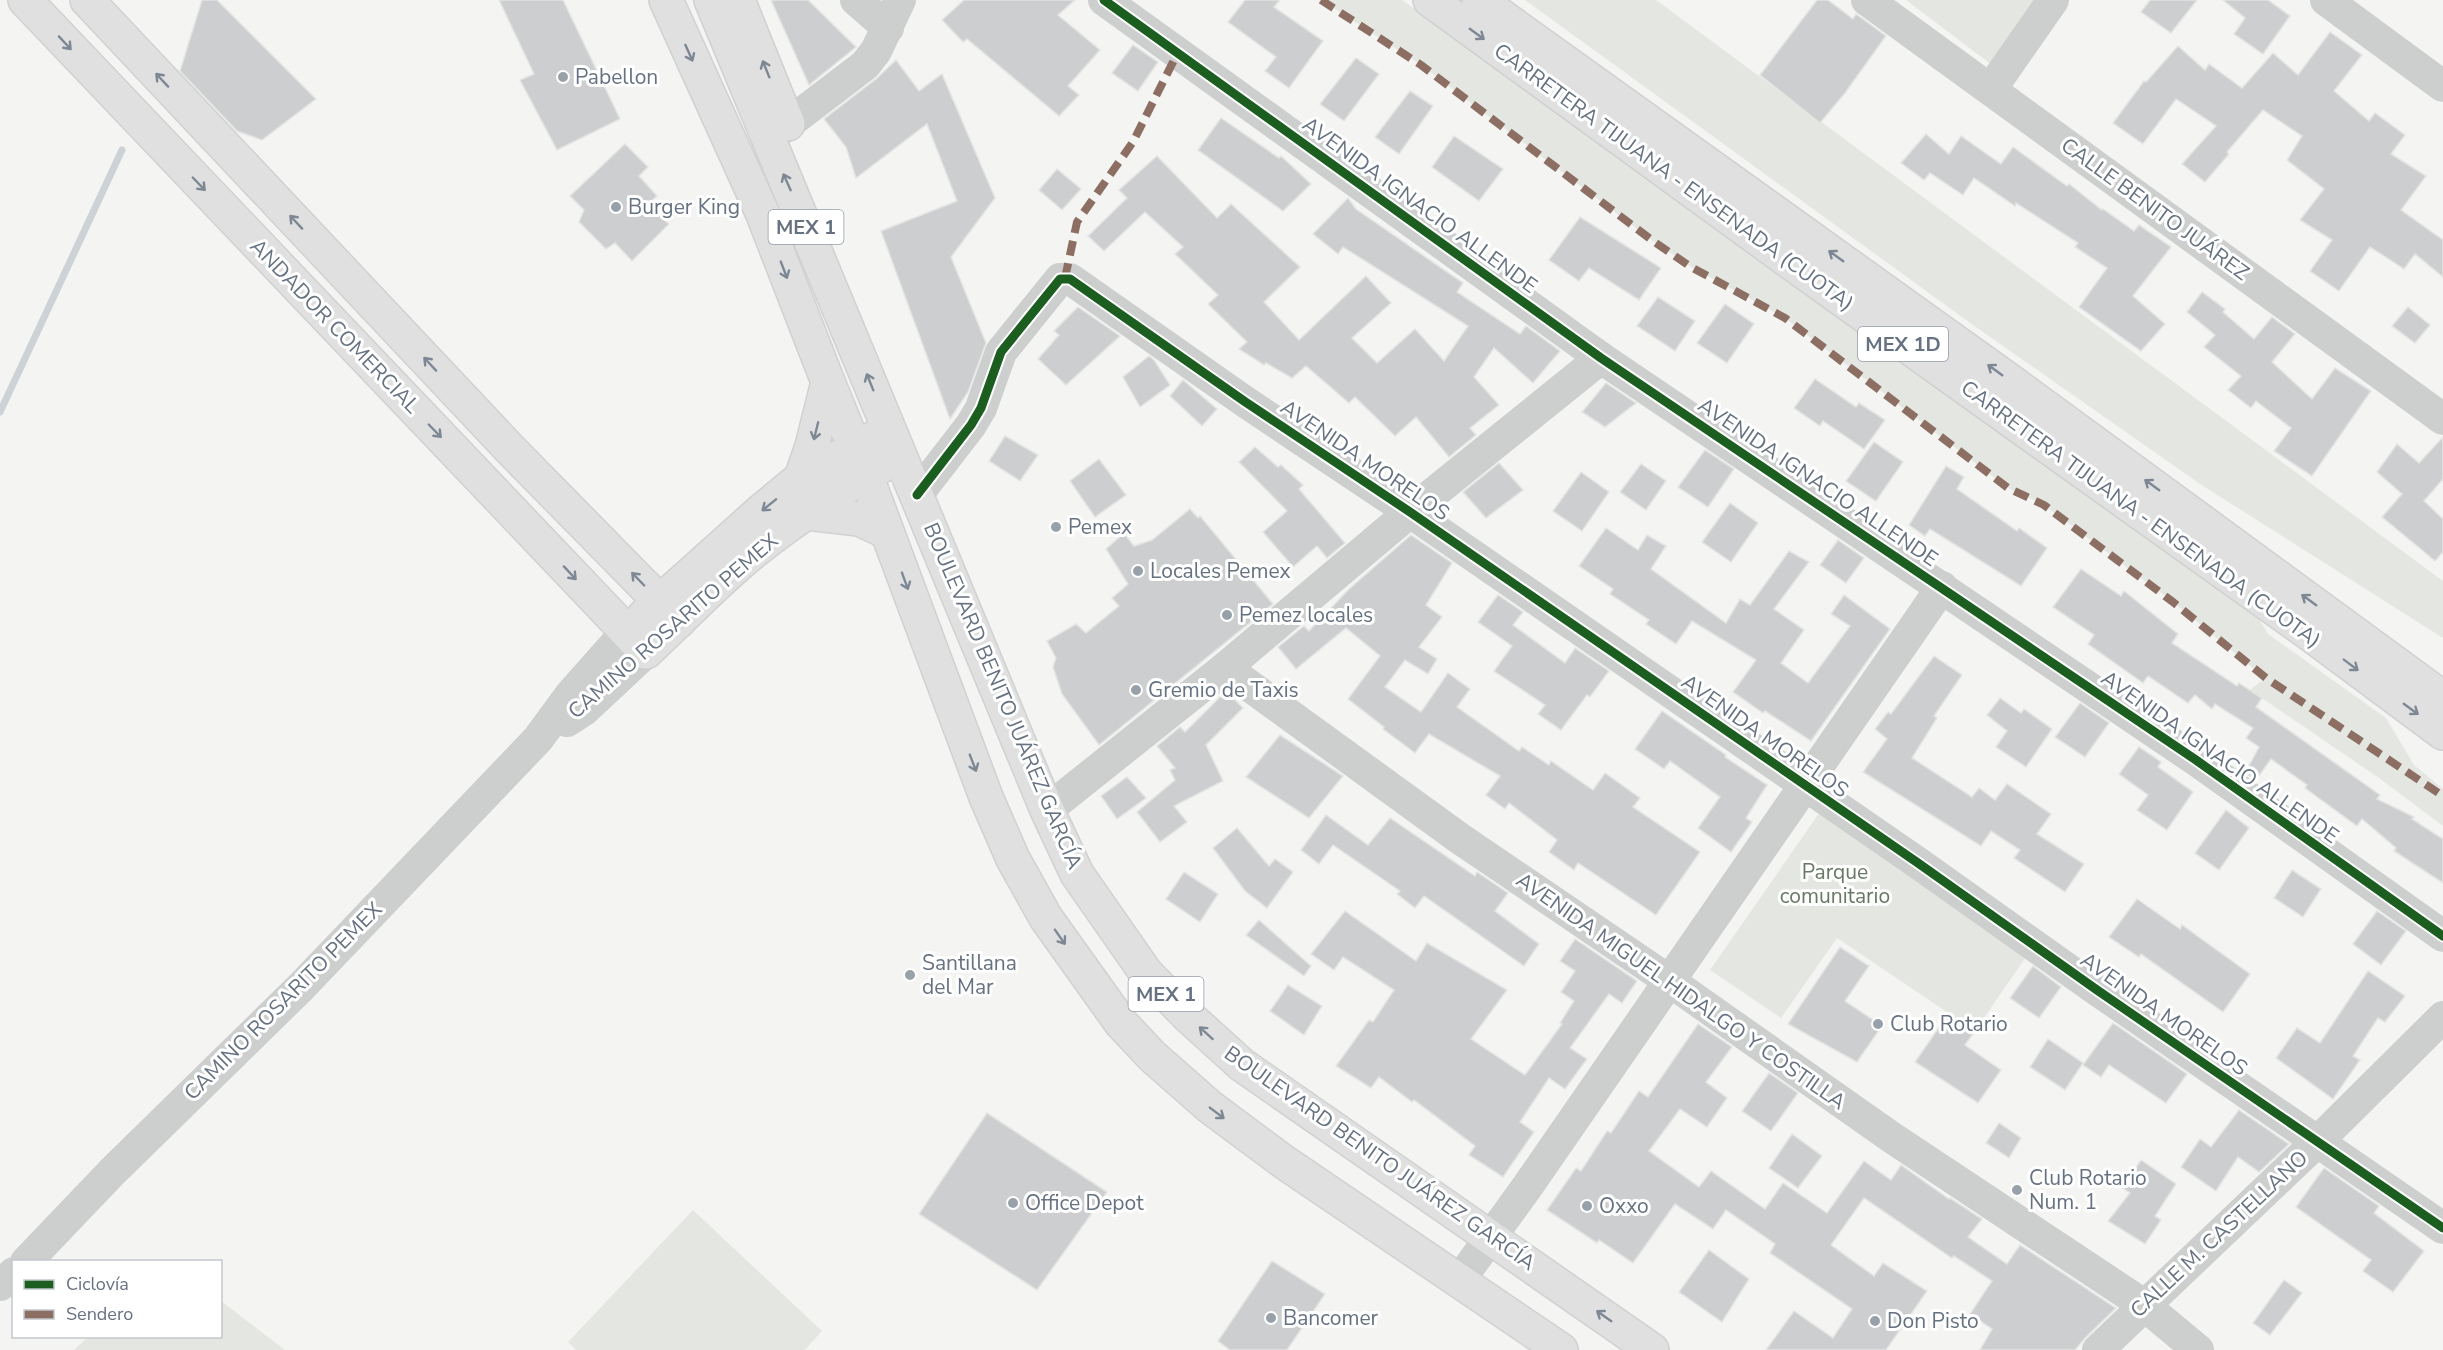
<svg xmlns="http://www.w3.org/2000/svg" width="2443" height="1350" font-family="'Nunito Sans',sans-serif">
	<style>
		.green { fill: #e4e7e1 }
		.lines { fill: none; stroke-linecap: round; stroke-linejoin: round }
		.stream { stroke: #ccd2d6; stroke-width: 7 }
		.building { fill: #cccecf; stroke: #e4e4e3; stroke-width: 1.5 }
		.major-casing { stroke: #d0d1d1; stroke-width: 36 }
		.highway-casing { stroke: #d0d0d1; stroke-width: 36 }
		.minor { stroke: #cdcece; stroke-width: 32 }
		.major { stroke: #e0e0e1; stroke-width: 33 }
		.highway { stroke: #e0e0e1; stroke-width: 33 }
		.quiet { stroke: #8d6e63; stroke-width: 8; stroke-dasharray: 15 8; stroke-linecap: butt }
		.cycleway-casing { stroke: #fff; stroke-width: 13 }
		.cycleway { stroke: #1b5e20; stroke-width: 9 }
		.oneway { stroke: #7e8894 }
		.poi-dot { fill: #98a0a9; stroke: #fff; stroke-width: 2 }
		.labels { text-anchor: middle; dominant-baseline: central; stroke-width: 6; stroke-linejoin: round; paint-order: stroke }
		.shield { fill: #fff; stroke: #949ca7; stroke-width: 1.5 }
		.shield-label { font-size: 20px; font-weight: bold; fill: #667281 }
		.poi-label { font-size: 21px; fill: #667281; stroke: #fff; text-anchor: start }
		.street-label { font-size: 21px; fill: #667281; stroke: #fff }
		.park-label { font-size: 21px; fill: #677965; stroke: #fff }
	</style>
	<rect width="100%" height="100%" fill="#f4f4f3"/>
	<g class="green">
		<path d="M1321,0H1402L1645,170L2069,483L2254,611L2268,634L2386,718L2414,765L2443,789V826L2379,778L2250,690L2265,678L2173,602L2044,505L2008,488L1785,318L1691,267L1653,241L1421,65Z"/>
		<path d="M1525,0H1656L2443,581V638L2200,484L1973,325Z"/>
		<path d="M1906,0H2039L1992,65Z"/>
		<path d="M1822,809L2028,954L1975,1031L1837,938L1781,1018L1710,970Z"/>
		<path d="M693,1210L822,1331L805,1350H576L568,1342Z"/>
		<path d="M221,1301L285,1350H74L88,1337L220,1336Z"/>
	</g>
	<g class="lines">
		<path class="stream" d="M0,412L122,150"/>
	</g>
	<g class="building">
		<path d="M202,0H217L316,99L262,140L237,131L180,71Z"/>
		<path d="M499,0H563L620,119L557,150L520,80L534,74Z"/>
		<path d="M771,0H808L856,47L809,85Z"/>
		<path d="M964,0H1075L1058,15L1100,50L1068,86L1079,95L1059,116L967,39L963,42L942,20Z"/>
		<path d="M1245,0H1280L1274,7L1323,41L1289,88L1265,71L1276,57L1228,22Z"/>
		<path d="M1817,0H1828L1853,19L1856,14L1886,36L1845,93L1820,123L1760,75Z"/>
		<path d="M2150,0H2197L2171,33L2141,12Z"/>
		<path d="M2223,0H2268L2290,16L2263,54L2234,34L2245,18Z"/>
		<path d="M2330,32L2362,55L2334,91L2369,121L2375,113L2405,135L2391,154L2426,176L2401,210L2443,240V277L2415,254L2404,269L2370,247L2339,291L2310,271L2332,240L2300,220L2324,189L2287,160L2302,136L2263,110L2227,152L2229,154L2205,182L2182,164L2216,126L2176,99L2143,144L2113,123L2144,81L2146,82L2178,46L2205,70L2209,64L2242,88L2273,53L2298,75Z"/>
		<path d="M1133,45L1158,62L1138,91L1112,73Z"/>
		<path d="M1356,58L1379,74L1344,121L1320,104Z"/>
		<path d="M896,60L919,91L942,74L995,198L951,257L986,343L968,392L950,419L881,231L957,201L927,124L856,178L846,147L824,119L876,79Z"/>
		<path d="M1410,91L1433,106L1399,154L1375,137Z"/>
		<path d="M1221,118L1279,158L1281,156L1311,184L1283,211L1198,150Z"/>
		<path d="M1926,134L1949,154L1961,136L2001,164L2013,147L2067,186L2069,184L2102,210L2103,209L2134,231L2139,225L2171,247L2133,296L2165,324L2141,351L2079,307L2107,268L2075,247L2078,243L2016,203L2015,206L1974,178L1963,195L1930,173L1924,180L1901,163Z"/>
		<path d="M1454,136L1503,169L1479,201L1432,167Z"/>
		<path d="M625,144L648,167L639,176L657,196L648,204L669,224L632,261L615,243L606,249L579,222L584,210L570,196Z"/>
		<path d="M1157,156L1217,218L1231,204L1300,267L1264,302L1299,340L1366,276L1391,303L1352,338L1377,363L1415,329L1444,361L1468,326L1343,247L1338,254L1313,234L1348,198L1356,209L1463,283L1457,292L1520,334L1526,326L1560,351L1533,383L1494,348L1474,377L1499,405L1470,428L1476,435L1449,457L1416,417L1395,436L1355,397L1349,403L1306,366L1292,378L1266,363L1264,365L1239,349L1247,342L1208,304L1218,295L1175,254L1183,247L1145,212L1104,251L1088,236L1127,198L1119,190Z"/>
		<path d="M1057,169L1081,189L1062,210L1039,190Z"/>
		<path d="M1580,217L1661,268L1639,300L1589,268L1579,281L1549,260Z"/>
		<path d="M2202,292L2225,309L2223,312L2254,339L2272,317L2295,334L2272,362L2312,399L2335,368L2371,391L2312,476L2274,451L2291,428L2256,401L2251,408L2228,390L2241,376L2204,347L2215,335L2187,312Z"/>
		<path d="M1658,297L1695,321L1675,351L1637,326Z"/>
		<path d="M1725,304L1754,324L1727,363L1697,343Z"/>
		<path d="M1078,307L1120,336L1066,385L1038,359L1059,335L1054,331Z"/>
		<path d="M2408,307L2430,325L2415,343L2392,326Z"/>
		<path d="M1149,356L1154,360L1170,385L1140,407L1123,377Z"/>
		<path d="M1815,379L1856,407L1859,403L1885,420L1864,449L1823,421L1820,426L1794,408Z"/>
		<path d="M1183,380L1217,409L1202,426L1170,396Z"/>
		<path d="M1606,383L1636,403L1605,427L1582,412Z"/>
		<path d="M1005,436L1038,455L1020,481L989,461Z"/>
		<path d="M2443,437V479L2424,501L2443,519V552L2435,561L2382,517L2402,494L2377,472L2397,444L2419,463Z"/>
		<path d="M1874,442L1903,462L1876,501L1846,481Z"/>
		<path d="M1255,447L1278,467L1281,465L1303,485L1299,489L1345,543L1327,558L1317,546L1293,567L1263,532L1287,511L1239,462Z"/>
		<path d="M1705,450L1734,469L1708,507L1678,487Z"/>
		<path d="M1099,459L1126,495L1095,517L1070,481Z"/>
		<path d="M1499,463L1523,490L1486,518L1463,492Z"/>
		<path d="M1641,464L1666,481L1646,510L1620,492Z"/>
		<path d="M1946,466L1964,477L1957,489L2017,531L2019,528L2047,548L2021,586L1930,529L1925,536L1909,525Z"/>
		<path d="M1581,472L1609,492L1582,531L1553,511Z"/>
		<path d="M1730,503L1758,523L1731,562L1702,542Z"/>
		<path d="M1190,509L1198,518L1200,516L1273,604L1099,745L1062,694L1053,667L1056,658L1047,641L1076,624L1086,633L1119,606L1112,598L1128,584L1106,549L1124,533L1134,546L1152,540Z"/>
		<path d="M1606,528L1638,550L1647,535L1666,546L1651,569L1726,623L1740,599L1750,605L1789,551L1809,562L1774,609L1804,630L1781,663L1808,683L1850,626L1831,614L1844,595L1890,629L1811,741L1765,711L1763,713L1733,692L1756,660L1692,621L1676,644L1646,624L1649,620L1610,594L1613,589L1579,566Z"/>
		<path d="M1411,535L1452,563L1426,605L1442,617L1419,647L1437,659L1428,674L1405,660L1385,687L1421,712L1448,673L1470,689L1457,707L1519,751L1522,747L1549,765L1551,761L1593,790L1605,773L1640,798L1633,807L1700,852L1656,915L1578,863L1574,870L1549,852L1557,840L1509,803L1505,809L1486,795L1500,776L1429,734L1415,753L1383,729L1384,727L1348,699L1380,656L1346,628L1296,669L1278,647L1304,626L1309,631L1349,589Z"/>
		<path d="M1838,540L1864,558L1846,583L1820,565Z"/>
		<path d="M2081,569L2121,596L2124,591L2178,634L2172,643L2237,686L2239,683L2262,698L2256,707L2380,795L2377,799L2414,817L2412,819L2443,839V883L2394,851L2396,848L2362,819L2357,826L2305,788L2307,785L2271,759L2256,780L2245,773L2259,747L2246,738L2253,728L2215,704L2212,709L2195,695L2188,703L2148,676L2143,683L2088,644L2094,635L2053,607Z"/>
		<path d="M1498,595L1523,612L1513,625L1565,663L1575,648L1609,671L1590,697L1587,695L1561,730L1538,714L1545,705L1494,671L1512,646L1478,622Z"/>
		<path d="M1934,656L1962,675L1934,716L1937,718L1912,758L1972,797L1979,788L1995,800L2007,784L2051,814L2037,834L2084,864L2065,892L2014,858L2020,850L1991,831L1981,846L1863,772L1887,739L1875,729L1888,712L1891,714Z"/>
		<path d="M1226,691L1243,708L1206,745L1223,781L1174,806L1187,822L1160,842L1137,812L1175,780L1170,770L1175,768L1157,746L1180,727L1185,732Z"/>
		<path d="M2000,698L2021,713L2024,709L2052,729L2026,767L1996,747L2007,731L1987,715Z"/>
		<path d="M2080,703L2109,723L2085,757L2055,737Z"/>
		<path d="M1662,711L1726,755L1725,757L1767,785L1746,818L1752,822L1731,852L1698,828L1720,797L1670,761L1664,769L1635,749Z"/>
		<path d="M1280,735L1343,776L1309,818L1246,777Z"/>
		<path d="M2139,747L2161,762L2158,767L2193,792L2167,830L2137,810L2148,795L2119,774Z"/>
		<path d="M1127,777L1146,798L1117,819L1101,796Z"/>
		<path d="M2226,810L2249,828L2219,870L2195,853Z"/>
		<path d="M1326,815L1368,845L1390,818L1475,876L1477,872L1508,893L1495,911L1539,944L1524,966L1424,896L1415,908L1397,894L1400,891L1333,845L1319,864L1301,850Z"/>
		<path d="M1237,828L1269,866L1275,859L1293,872L1267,908L1245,891L1213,848Z"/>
		<path d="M2292,870L2321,889L2303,917L2274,898Z"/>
		<path d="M1184,872L1218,894L1200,922L1166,899Z"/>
		<path d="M2137,899L2180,929L2182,925L2250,974L2223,1012L2141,954L2139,957L2109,937Z"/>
		<path d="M1345,911L1416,961L1427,943L1507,990L1471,1039L1525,1075L1562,1024L1560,1023L1574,1001L1561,992L1575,971L1560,961L1575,939L1637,981L1622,1003L1609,994L1570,1048L1587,1059L1565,1089L1549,1078L1520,1122L1534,1132L1503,1177L1469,1155L1475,1146L1414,1100L1412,1102L1379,1077L1371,1088L1336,1066L1369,1020L1373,1022L1394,990L1343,957L1334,970L1311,954Z"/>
		<path d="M2377,911L2406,931L2381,965L2353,944Z"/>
		<path d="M1259,920L1311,966L1304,976L1246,935Z"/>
		<path d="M1840,947L1869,966L1845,1001L1882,1026L1857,1062L1788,1024Z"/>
		<path d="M2033,966L2061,987L2039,1018L2010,998Z"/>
		<path d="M2368,971L2405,996L2385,1022L2378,1018L2353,1056L2360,1060L2333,1099L2276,1058L2297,1028L2320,1043Z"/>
		<path d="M1288,985L1322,1006L1304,1035L1270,1011Z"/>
		<path d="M1949,1013L1975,1031L1965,1045L2001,1070L1978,1103L1915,1062Z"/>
		<path d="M2113,1023L2187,1074L2166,1103L2109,1065L2101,1077L2083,1065Z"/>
		<path d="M1698,1024L1732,1047L1706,1082L1727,1098L1707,1127L1680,1109L1649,1151L1699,1187L1711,1171L1765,1209L1783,1183L1827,1213L1864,1161L1891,1180L1901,1165L1949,1199L1950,1198L1982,1219L1968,1237L2007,1264L2020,1245L2116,1308L2086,1337L2075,1350H1980L1992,1329L1970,1314L1992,1281L1954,1256L1952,1258L1864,1198L1831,1245L1874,1276L1883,1263L1927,1291L1886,1350H1766L1794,1311L1833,1338L1852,1309L1770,1253L1775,1244L1726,1210L1713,1229L1675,1204L1633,1263L1599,1240L1597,1243L1547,1210L1576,1168L1581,1171L1607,1131L1611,1133L1639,1091L1648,1097Z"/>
		<path d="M2048,1039L2083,1063L2065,1090L2030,1067Z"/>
		<path d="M1769,1073L1798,1093L1771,1131L1742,1111Z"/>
		<path d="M2239,1110L2289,1144L2259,1172L2238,1157L2216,1191L2181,1167L2200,1139L2211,1147Z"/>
		<path d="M987,1113L1107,1192L1037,1290L919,1214Z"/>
		<path d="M1999,1123L2021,1138L2009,1158L1986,1143Z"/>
		<path d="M1792,1134L1822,1156L1798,1188L1769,1168Z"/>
		<path d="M2141,1160L2176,1184L2155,1216L2161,1220L2145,1244L2108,1221L2130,1193L2123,1188Z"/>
		<path d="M2324,1168L2379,1206L2374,1213L2424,1251L2393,1292L2363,1271L2371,1260L2296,1207Z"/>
		<path d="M1709,1250L1749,1279L1722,1322L1679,1292Z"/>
		<path d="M1272,1261L1325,1294L1287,1350H1230L1218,1341Z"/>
		<path d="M2284,1280L2302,1293L2270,1335L2253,1323Z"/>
	</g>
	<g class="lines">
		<g class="major-casing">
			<g id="major">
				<path d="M25,0L646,652C674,626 701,598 730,572C776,530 831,495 885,464"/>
				<path d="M87,0L509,448L679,621"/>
				<path d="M666,0L762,212L828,382L866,475L986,797L1013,859L1046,918L1121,1023L1152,1056L1210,1107L1284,1162L1561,1350"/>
				<path d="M711,0L1047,810L1077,874L1146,973L1189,1017L1242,1065L1652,1350"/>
				<path d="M801,478L812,446L828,382"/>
				<path d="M807,513L859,519L887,532"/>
				<path d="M644,616L761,511L801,478L874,438"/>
			</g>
		</g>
		<g class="highway-casing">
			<g id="highway">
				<path d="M738,0L788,124"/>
				<path d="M1430,0L1805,273L2314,637L2443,733"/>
				<path d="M1479,0L2017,386L2443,698"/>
			</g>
		</g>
		<g class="minor">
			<path d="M856,0L888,28"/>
			<path d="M1104,0L1601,358L2196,760L2443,936"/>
			<path d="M1867,0L2443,419"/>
			<path d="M2326,0L2443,86"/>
			<path d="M1991,89L2053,0"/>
			<path d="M768,139L865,65L876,51L900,0"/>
			<path d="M917,495L971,425L981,408L1001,352L1060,279H1070L1244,401L1410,512L1918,863L2097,990L2443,1228"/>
			<path d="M1225,668L1459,838L1668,980L1891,1137L2144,1305L2198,1350"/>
			<path d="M567,721L584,710L646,652"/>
			<path d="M1047,810L1225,668L1410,512L1601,358"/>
			<path d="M26,1262L112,1172L301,987L538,739L571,694L626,632"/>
			<path d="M1459,1281L1527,1187L1942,587"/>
			<path d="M0,1285L14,1273"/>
			<path d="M2098,1350L2317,1142L2443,1017"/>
		</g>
		<use href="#major" class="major"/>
		<use href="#highway" class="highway"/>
		<g class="quiet">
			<path d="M1321,0L1421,65L1653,241L1691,267L1785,318L2008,488L2044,505L2173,602L2266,678L2443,796"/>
			<path d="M1065,278L1077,222L1133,142L1177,54"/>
		</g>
		<g class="cycleway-casing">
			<g id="cycleway">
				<path d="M1104,0L1601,358L2196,760L2443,936"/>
				<path d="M917,495L971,425L981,408L1001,352L1060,279H1070L1244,401L1410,512L1918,863L2097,990L2443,1228"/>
			</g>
		</g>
		<use href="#cycleway" class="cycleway"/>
	</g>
	<defs><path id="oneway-shaft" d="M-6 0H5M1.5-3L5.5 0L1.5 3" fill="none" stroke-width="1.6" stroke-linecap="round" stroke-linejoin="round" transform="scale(1.5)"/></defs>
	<g class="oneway">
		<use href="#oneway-shaft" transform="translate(1477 34) rotate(36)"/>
		<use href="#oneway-shaft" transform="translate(65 43) rotate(47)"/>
		<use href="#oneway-shaft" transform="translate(689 53) rotate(66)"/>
		<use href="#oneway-shaft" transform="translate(766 69) rotate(-112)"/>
		<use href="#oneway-shaft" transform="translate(162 80) rotate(-133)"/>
		<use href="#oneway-shaft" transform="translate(787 182) rotate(-114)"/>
		<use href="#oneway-shaft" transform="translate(199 184) rotate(46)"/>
		<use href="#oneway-shaft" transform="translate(296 222) rotate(-133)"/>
		<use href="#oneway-shaft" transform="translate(1836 256) rotate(-144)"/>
		<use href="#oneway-shaft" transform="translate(784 270) rotate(69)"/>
		<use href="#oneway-shaft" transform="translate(430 364) rotate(-133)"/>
		<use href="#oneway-shaft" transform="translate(1995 370) rotate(-144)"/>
		<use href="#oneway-shaft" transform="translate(870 382) rotate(-112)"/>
		<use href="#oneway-shaft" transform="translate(435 431) rotate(46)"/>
		<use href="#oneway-shaft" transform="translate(816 431) rotate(104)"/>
		<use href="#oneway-shaft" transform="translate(2152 485) rotate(-144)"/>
		<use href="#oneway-shaft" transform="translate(769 505) rotate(141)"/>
		<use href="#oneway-shaft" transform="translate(570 573) rotate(47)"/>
		<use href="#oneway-shaft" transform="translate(638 579) rotate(-134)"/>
		<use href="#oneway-shaft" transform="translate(905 581) rotate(70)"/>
		<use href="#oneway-shaft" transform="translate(2309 600) rotate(-144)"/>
		<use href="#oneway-shaft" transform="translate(2351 665) rotate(37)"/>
		<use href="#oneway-shaft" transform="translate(2411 709) rotate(36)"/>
		<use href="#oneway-shaft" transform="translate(973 763) rotate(69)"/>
		<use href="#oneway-shaft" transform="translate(1060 937) rotate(55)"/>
		<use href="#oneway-shaft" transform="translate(1206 1033) rotate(-138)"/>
		<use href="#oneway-shaft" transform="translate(1217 1113) rotate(37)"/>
		<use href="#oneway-shaft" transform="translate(1604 1316) rotate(-145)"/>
	</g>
	<g class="poi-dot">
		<circle cx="563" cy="77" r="6"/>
		<circle cx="616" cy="207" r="6"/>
		<circle cx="1056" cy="527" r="6"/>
		<circle cx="1138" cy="571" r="6"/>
		<circle cx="1227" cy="615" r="6"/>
		<circle cx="1136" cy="690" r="6"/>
		<circle cx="910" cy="975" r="6"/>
		<circle cx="1878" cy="1024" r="6"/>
		<circle cx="2017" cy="1190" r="6"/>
		<circle cx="1013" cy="1203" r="6"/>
		<circle cx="1587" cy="1206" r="6"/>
		<circle cx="1271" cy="1318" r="6"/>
		<circle cx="1875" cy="1321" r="6"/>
	</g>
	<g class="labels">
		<g class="shield">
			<rect x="768.5" y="210" width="75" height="34" rx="4.5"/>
			<rect x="1858" y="327" width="90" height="34" rx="4.5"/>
			<rect x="1128.5" y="977" width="75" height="34" rx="4.5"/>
		</g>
		<g class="shield-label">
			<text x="806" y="227">MEX 1</text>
			<text x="1903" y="344">MEX 1D</text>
			<text x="1166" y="994">MEX 1</text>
		</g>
		<g class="poi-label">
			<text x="575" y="77">Pabellon</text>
			<text x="628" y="207">Burger King</text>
			<text x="1068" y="527">Pemex</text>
			<text x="1150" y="571">Locales Pemex</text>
			<text x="1239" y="615">Pemez locales</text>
			<text x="1148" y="690">Gremio de Taxis</text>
			<text x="922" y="963">Santillana<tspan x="922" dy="24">del Mar</tspan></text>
			<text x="1890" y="1024">Club Rotario</text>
			<text x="2029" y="1178">Club Rotario<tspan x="2029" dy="24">Num. 1</tspan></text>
			<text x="1025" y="1203">Office Depot</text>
			<text x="1599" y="1206">Oxxo</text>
			<text x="1283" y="1318">Bancomer</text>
			<text x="1887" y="1321">Don Pisto</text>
		</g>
		<g class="street-label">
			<text transform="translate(1674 177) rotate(36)">CARRETERA TIJUANA - ENSENADA (CUOTA)</text>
			<text transform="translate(1420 205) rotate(36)">AVENIDA IGNACIO ALLENDE</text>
			<text transform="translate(2155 209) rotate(36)">CALLE BENITO JUÁREZ</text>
			<text transform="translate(335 326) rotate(46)">ANDADOR COMERCIAL</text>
			<text transform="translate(1365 460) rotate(34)">AVENIDA MORELOS</text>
			<text transform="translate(1818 482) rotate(34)">AVENIDA IGNACIO ALLENDE</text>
			<text transform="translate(2141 514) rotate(36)">CARRETERA TIJUANA - ENSENADA (CUOTA)</text>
			<text transform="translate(673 626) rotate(-41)">CAMINO ROSARITO PEMEX</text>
			<text transform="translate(1003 696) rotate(67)">BOULEVARD BENITO JUÁREZ GARCÍA</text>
			<text transform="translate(1765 736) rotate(35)">AVENIDA MORELOS</text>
			<text transform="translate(2220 757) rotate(35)">AVENIDA IGNACIO ALLENDE</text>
			<text transform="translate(1681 991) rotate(35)">AVENIDA MIGUEL HIDALGO Y COSTILLA</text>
			<text transform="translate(283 1001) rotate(-45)">CAMINO ROSARITO PEMEX</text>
			<text transform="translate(2164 1014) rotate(35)">AVENIDA MORELOS</text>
			<text transform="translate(1380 1158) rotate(35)">BOULEVARD BENITO JUÁREZ GARCÍA</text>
			<text transform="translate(2219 1234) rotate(-43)">CALLE M. CASTELLANO</text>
		</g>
		<g class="park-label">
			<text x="1835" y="872">Parque<tspan x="1835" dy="24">comunitario</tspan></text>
		</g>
	</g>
	<rect x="12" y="1260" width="210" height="78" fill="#ffffff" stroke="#c2c7cd" stroke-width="1.5"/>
	<rect x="24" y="1280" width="30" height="9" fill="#1b5e20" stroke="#c2c7cd" stroke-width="1.5"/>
	<text x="66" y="1290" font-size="18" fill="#667281">Ciclovía</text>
	<rect x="24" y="1310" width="30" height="9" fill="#8d6e63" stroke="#c2c7cd" stroke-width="1.5"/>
	<text x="66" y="1320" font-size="18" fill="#667281">Sendero</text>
</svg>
